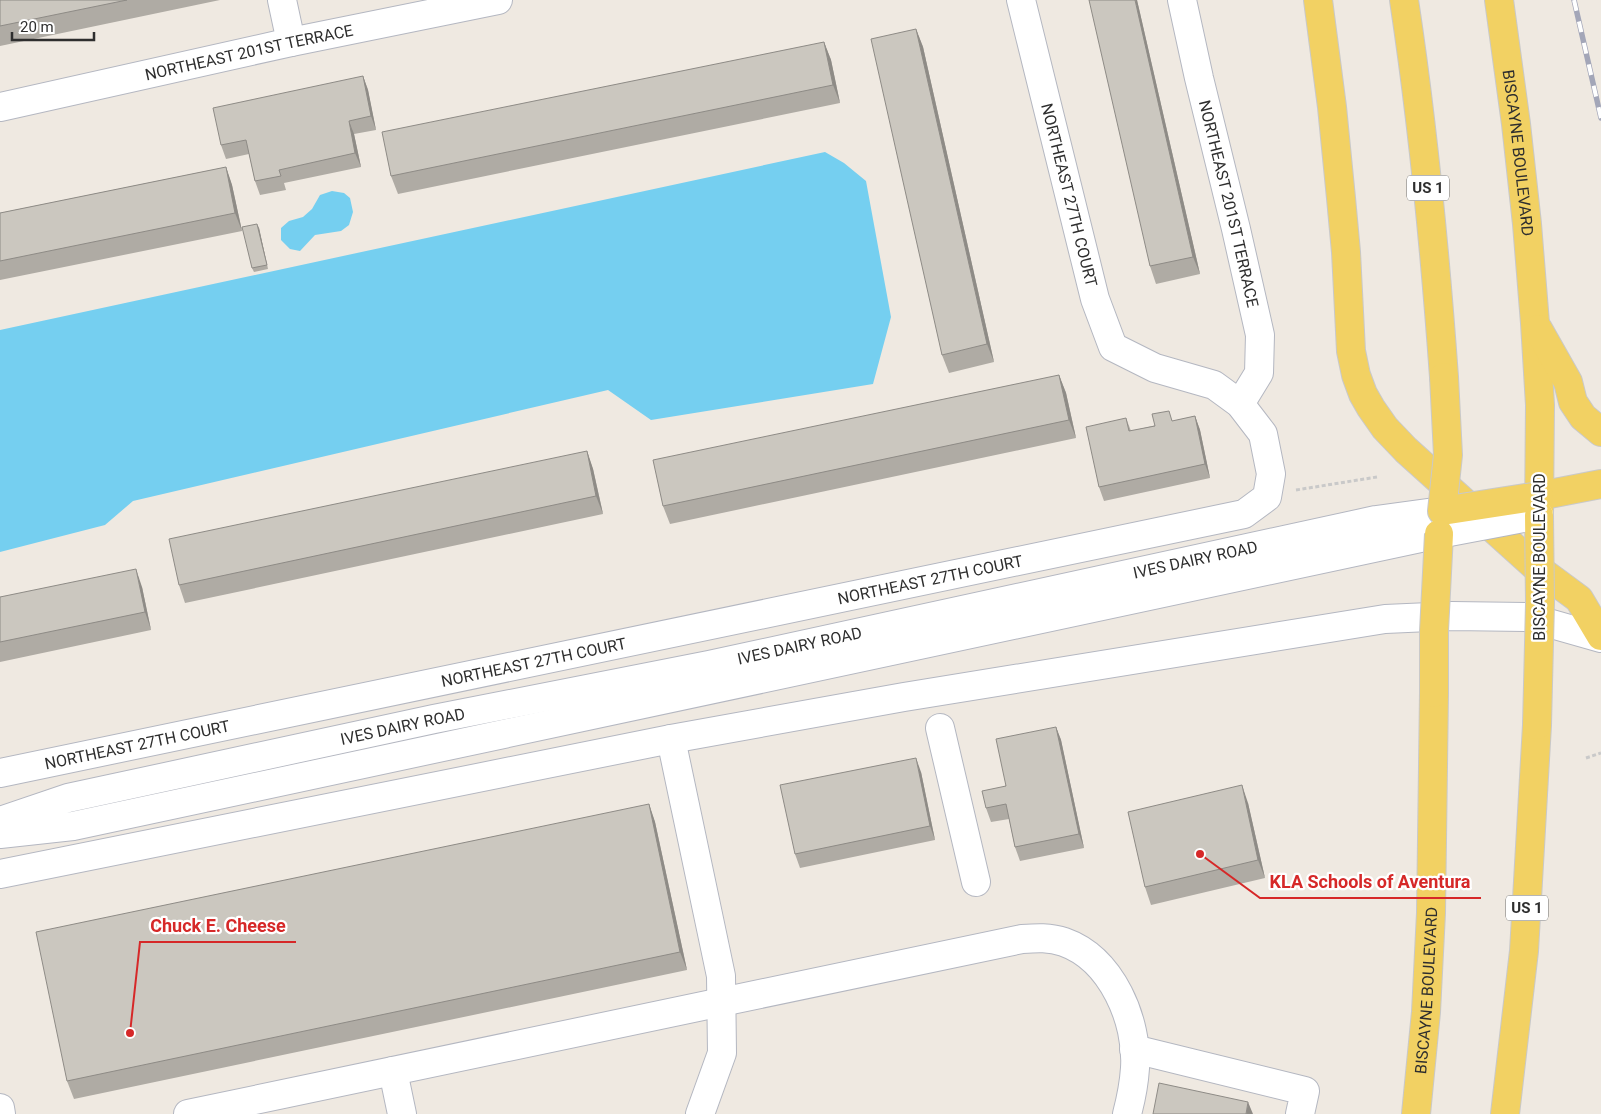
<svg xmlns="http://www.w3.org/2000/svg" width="1601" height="1114" font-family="Roboto,sans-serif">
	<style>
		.water { fill: #75cff0 }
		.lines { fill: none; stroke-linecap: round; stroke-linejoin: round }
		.minor-casing { stroke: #b4b7c1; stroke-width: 30 }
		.major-casing { stroke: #c9c9c9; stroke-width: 30 }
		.path { stroke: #c9c9c9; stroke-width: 3; stroke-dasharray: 4 2.5; stroke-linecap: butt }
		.minor { stroke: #fff; stroke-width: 28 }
		.major { stroke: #f2d163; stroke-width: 28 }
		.rail-casing { stroke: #a3a6b8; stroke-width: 5.5 }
		.rail { stroke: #fff; stroke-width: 4; stroke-dasharray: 11; stroke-linecap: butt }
		.minor-bridge-casing { stroke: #b4b7c1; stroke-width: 30; stroke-linecap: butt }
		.major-bridge-casing { stroke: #c9c9c9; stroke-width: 30; stroke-linecap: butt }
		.minor-bridge { stroke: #fff; stroke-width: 28 }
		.major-bridge { stroke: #f2d163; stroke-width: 28 }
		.wall { fill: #afaba4 }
		.shaded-wall { fill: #8e8b86 }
		.building { fill: #cbc7bf; stroke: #8e8b86 }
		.labels { text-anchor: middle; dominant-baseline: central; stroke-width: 4.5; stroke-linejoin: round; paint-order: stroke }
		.shield { fill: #fff; stroke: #6d6d6d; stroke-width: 1 }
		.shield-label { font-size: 15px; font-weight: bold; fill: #2e2e2e }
		.street-label { font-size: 16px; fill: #2e2e2e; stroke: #fff }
		.leader { fill: none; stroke: #d62828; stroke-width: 2 }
		.callout-dot { fill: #d62828; stroke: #fff; stroke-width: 2 }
		.callout-label { font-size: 18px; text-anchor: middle; font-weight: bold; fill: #d62828; stroke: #fff; stroke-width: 4.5; stroke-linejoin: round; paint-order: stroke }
	</style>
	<rect width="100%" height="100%" fill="#efe9e1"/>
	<g class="water">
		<path d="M825,152L844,163L866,181L891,317L873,384L651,420L608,390L133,501L105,525L0,552V330Z"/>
		<path d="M332,191L344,193L350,198L353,212L349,225L341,231L315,235L300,251L290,249L281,240V228L289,221L303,217L312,209L320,195Z"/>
	</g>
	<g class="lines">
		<g class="minor-casing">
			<g id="minor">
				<path d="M282,0L291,42"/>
				<path id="s1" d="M1182,0L1199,78L1236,229L1260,335L1259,373L1240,404"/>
				<path id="s2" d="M0,107L291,42L498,0"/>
				<path d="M940,728L976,882"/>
				<path d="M671,739L721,976L722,1053L700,1114"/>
				<path id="s3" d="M0,773L1244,514L1267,497L1271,474L1263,434L1240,404L1214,385L1155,368L1113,347L1095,299L1021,0"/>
				<path id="s4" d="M0,821L68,798L434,719L709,665L1376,520L1442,511"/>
				<path d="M0,834L73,826L1439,534"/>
				<path d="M0,874L671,739L904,697L1385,619L1452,616L1527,617L1601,638"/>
				<path d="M1134,1049L1305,1091L1300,1114"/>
				<path d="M393,1071L402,1114"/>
				<path d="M0,1108L1,1114"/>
				<path d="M188,1114L1022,939C1036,938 1050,937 1064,942C1112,959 1138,1021 1135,1068C1134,1084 1131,1099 1127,1114"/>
			</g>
		</g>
		<g class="major-casing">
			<g id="major">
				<path d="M1318,0L1332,107L1341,198L1346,252L1351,351L1356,375L1363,394L1371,408L1385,428L1406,450L1537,568L1579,599L1601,636"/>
				<path d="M1404,0C1423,125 1435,251 1444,377"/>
				<path id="s5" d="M1499,0L1516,124L1527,224L1535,323L1540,405L1539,515"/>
				<path d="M1538,329L1568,382L1573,402L1583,417L1601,432"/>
				<path d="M1539,496L1601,484"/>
				<path id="s6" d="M1416,1114L1426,1012L1431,913L1434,693"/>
				<path d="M1505,1114L1524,951L1537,725"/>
			</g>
		</g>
		<g class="path">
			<path d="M1296,490L1377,477"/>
			<path d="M1586,758L1601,753"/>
		</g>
		<use href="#minor" class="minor"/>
		<use href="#major" class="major"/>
		<g class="rail-casing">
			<path id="rail" d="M1574,0L1601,118"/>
		</g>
		<use href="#rail" class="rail"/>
		<g class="minor-bridge-casing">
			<path id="minor-bridge" d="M1439,534L1539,515"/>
		</g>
		<g class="major-bridge-casing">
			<g id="major-bridge">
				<path d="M1444,377L1448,455L1442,511L1539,496"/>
				<path d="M1434,693V631L1439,534"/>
				<path d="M1537,725L1540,603L1539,515"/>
			</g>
		</g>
		<use href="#minor-bridge" class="minor-bridge"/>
		<use href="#major-bridge" class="major-bridge"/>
	</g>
	<g class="wall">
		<path d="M0,0H220L0,46Z"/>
		<path d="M1137,0L1200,274L1156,284L1150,266Z"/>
		<path d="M916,29L923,47L994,362L949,373L942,355Z"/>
		<path d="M824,42L831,60L840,103L398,194L391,176Z"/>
		<path d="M363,76L368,90L376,130L354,134L361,167L284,183L286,190L260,195L255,181L249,154L226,159L221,145Z"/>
		<path d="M226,167L232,185L242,231L0,280V213Z"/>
		<path d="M259,228L268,269L254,272L252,268Z"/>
		<path d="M1059,375L1066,393L1076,438L670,524L663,506Z"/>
		<path d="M1195,416L1200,430L1210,478L1104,501L1099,487L1126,418L1131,431Z"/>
		<path d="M587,451L593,469L603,514L185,603L179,585Z"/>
		<path d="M142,587L151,630L0,662V597Z"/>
		<path d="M1056,727L1061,740L1084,848L1020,861L1015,847L1009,819L991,822L986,808Z"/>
		<path d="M921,772L935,840L800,868L795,854Z"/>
		<path d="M1248,803L1265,878L1151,905L1145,887Z"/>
		<path d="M649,804L655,822L687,970L74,1099L67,1081Z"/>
	</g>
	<g class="shaded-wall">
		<path d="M1135,0H1137L1200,274L1193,257Z"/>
		<path d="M916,29L923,47L994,362L987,344Z"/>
		<path d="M824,42L831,60L840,103L833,85Z"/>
		<path d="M363,76L368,90L376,130L371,116Z"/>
		<path d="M349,121L354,134L361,167L355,153Z"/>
		<path d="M226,167L232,185L242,231L235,213Z"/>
		<path d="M257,224L259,228L268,269L267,265Z"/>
		<path d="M1059,375L1066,393L1076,438L1069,420Z"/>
		<path d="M1195,416L1200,430L1210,478L1205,464Z"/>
		<path d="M587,451L593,469L603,514L596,496Z"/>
		<path d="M136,569L142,587L151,630L145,612Z"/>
		<path d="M1056,727L1061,740L1084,848L1079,834Z"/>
		<path d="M916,758L921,772L935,840L930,826Z"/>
		<path d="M1242,785L1248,803L1265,878L1258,860Z"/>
		<path d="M649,804L655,822L687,970L680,952Z"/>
		<path d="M1248,1102L1253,1114H1246Z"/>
	</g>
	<g class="building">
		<path d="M0,0H127L0,26Z"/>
		<path d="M1089,0H1135L1193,257L1150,266Z"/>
		<path d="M916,29L987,344L942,355L871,39Z"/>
		<path d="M824,42L833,85L391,176L382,132Z"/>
		<path d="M363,76L371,116L349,121L355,153L279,170L281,176L255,181L246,140L221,145L213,108Z"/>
		<path d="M226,167L235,213L0,261V213Z"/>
		<path d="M257,224L267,265L252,268L242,227Z"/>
		<path d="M1059,375L1069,420L663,506L653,460Z"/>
		<path d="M1169,411L1172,421L1195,416L1205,464L1099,487L1086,427L1126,418L1129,431L1155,426L1152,414Z"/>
		<path d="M587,451L596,496L179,585L169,539Z"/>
		<path d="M136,569L145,612L0,642V597Z"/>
		<path d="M1056,727L1079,834L1015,847L1006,804L986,808L982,791L1006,786L996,739Z"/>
		<path d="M916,758L930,826L795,854L780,785Z"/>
		<path d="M1242,785L1258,860L1145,887L1128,812Z"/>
		<path d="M649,804L680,952L67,1081L36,932Z"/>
		<path d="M1159,1083L1248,1102L1246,1114H1153Z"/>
	</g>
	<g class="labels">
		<g class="shield">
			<rect x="1407" y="175.5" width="42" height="25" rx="4"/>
			<rect x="1506" y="895.5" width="42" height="25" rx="4"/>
		</g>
		<g class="shield-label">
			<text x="1428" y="188">US 1</text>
			<text x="1527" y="908">US 1</text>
		</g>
		<g class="street-label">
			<text stroke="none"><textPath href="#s2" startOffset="255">NORTHEAST 201ST TERRACE</textPath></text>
			<text stroke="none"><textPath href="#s5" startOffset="154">BISCAYNE BOULEVARD</textPath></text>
			<text transform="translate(1069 195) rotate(76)">NORTHEAST 27TH COURT</text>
			<text stroke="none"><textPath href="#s1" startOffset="209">NORTHEAST 201ST TERRACE</textPath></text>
			<text transform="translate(1539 557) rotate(-90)">BISCAYNE BOULEVARD</text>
			<text stroke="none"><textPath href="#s4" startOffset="1224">IVES DAIRY ROAD</textPath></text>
			<text stroke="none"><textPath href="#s3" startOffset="950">NORTHEAST 27TH COURT</textPath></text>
			<text stroke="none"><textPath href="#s4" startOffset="819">IVES DAIRY ROAD</textPath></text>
			<text stroke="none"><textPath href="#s3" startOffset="545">NORTHEAST 27TH COURT</textPath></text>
			<text stroke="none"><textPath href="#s4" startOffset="414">IVES DAIRY ROAD</textPath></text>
			<text stroke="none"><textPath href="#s3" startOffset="140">NORTHEAST 27TH COURT</textPath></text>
			<text stroke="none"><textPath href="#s6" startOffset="124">BISCAYNE BOULEVARD</textPath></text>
		</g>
	</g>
	<path class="leader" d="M1200 854L1260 898H1481M130 1033L140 942H296"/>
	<g class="callout-dot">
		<circle cx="1200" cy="854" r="5"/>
		<circle cx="130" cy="1033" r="5"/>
	</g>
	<g class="callout-label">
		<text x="1370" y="888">KLA Schools of Aventura</text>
		<text x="218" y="932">Chuck E. Cheese</text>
	</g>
	<path d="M12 32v8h82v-8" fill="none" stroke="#2e2e2e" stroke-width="2.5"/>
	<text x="20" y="32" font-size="15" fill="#2e2e2e" stroke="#ffffff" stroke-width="4" paint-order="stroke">20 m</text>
</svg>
